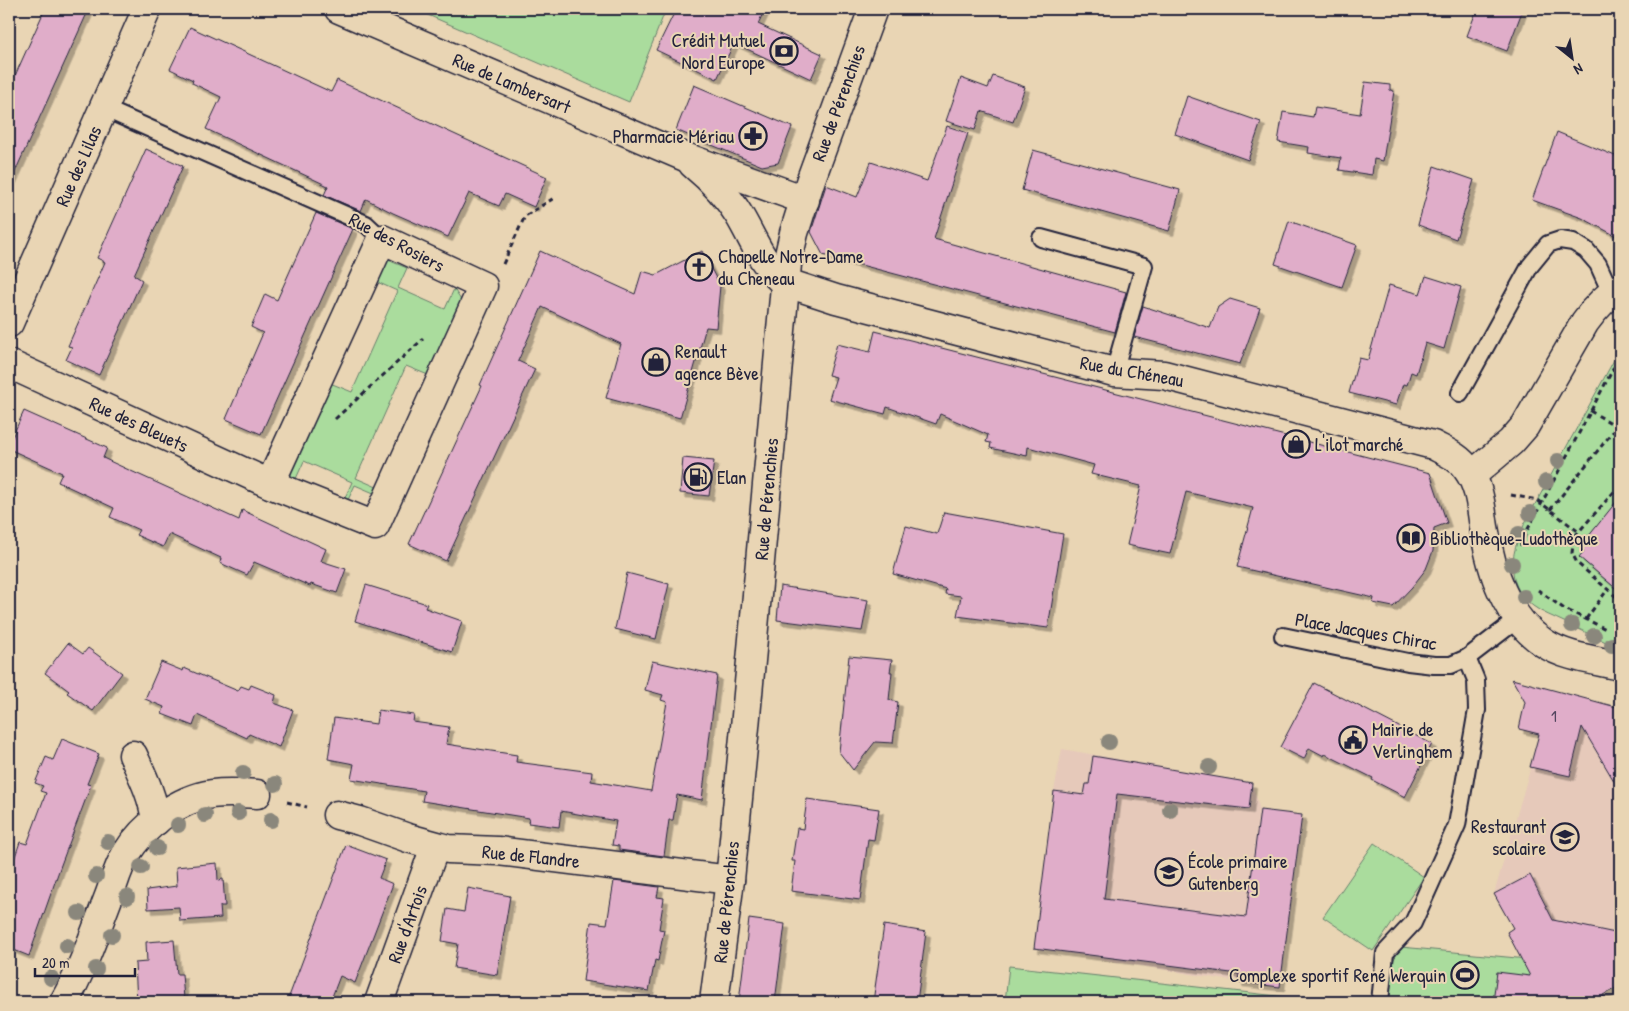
<svg xmlns="http://www.w3.org/2000/svg" width="1629" height="1011" font-family="'Patrick Hand',sans-serif">
	<style>
		.built { fill: #e6c9ba }
		.green { fill: #aadc9d; stroke: #667f6c }
		.building { fill: #e0adc9; stroke: #22223b; filter: url(#shadow) }
		.lines { fill: none; stroke-linecap: round; stroke-linejoin: round }
		.service-casing { stroke: #22223b; stroke-width: 20 }
		.minor-casing { stroke: #22223b; stroke-width: 31 }
		.tertiary-casing { stroke: #22223b; stroke-width: 31 }
		.secondary-casing { stroke: #22223b; stroke-width: 31 }
		.path { stroke: #22223b; stroke-width: 3; stroke-dasharray: 5 4; stroke-linecap: butt }
		.service { stroke: #e9d5b4; stroke-width: 16 }
		.minor { stroke: #e9d5b4; stroke-width: 28 }
		.tertiary { stroke: #e9d5b4; stroke-width: 28 }
		.secondary { stroke: #e9d5b4; stroke-width: 28 }
		.tree { fill: #8a877c }
		.labels { text-anchor: middle; dominant-baseline: central; stroke-width: 4; stroke-linejoin: round; paint-order: stroke }
		.number-label { font-size: 16px; fill: #52455e }
		.poi-label { font-size: 19px; fill: #22223b; stroke: #e9d5b4; text-anchor: start }
		.street-label { font-size: 19px; fill: #22223b; stroke: #e9d5b4 }
	</style>
	<defs>
		<filter id="shadow"><feDropShadow dx="4.5" dy="4.5" stdDeviation="0" flood-color="#0004"/></filter>
	</defs>
	<rect width="100%" height="100%" fill="#e9d5b4"/>
	<filter id="ink" filterUnits="userSpaceOnUse"><feTurbulence type="fractalNoise" baseFrequency=".02" numOctaves="2"/><feDisplacementMap in="SourceGraphic" scale="10" xChannelSelector="R" yChannelSelector="G"/><feConvolveMatrix kernelMatrix="1 2 1 2 8 2 1 2 1" color-interpolation-filters="sRGB"/></filter>
	<g filter="url(#ink)">
		<g class="built">
			<path d="M1589,703L1606,704L1620,708V953L1553,990L1538,960L1521,958L1507,932L1513,928L1494,894L1531,766L1570,775Z"/>
			<path d="M1062,749L1252,783L1260,810L1302,815L1280,987L1238,982L1034,948L1054,791Z"/>
		</g>
		<g class="green">
			<path d="M414,9H666L629,102Z"/>
			<path d="M388,260L407,268L398,288L445,309L454,289L462,302L428,375L406,366L356,478L379,488L376,494L355,485L348,500L370,510L343,502L352,482L304,461L295,481L290,473L330,383L352,392L397,291L375,281L383,263Z"/>
			<path d="M1620,349V649C1602,640 1583,631 1564,622C1554,617 1542,613 1533,606C1502,583 1512,548 1527,519Z"/>
			<path d="M1374,843L1424,877L1373,951L1323,917Z"/>
			<path d="M1401,947L1538,960L1548,992L1547,1002H1369Z"/>
			<path d="M1009,966L1331,1002H1005Z"/>
		</g>
		<g class="building">
			<path d="M45,9H89L9,185V89Z"/>
			<path d="M676,9H765L758,24L822,54L811,79L734,43L717,79L656,50Z"/>
			<path d="M1477,9H1523L1507,51L1467,36Z"/>
			<path d="M190,27L331,92L337,80L547,177L534,207L505,194L499,206L469,193L448,237L393,213L366,199L361,211L324,195L328,186L206,129L221,97L192,83L193,80L170,69Z"/>
			<path d="M993,76L1025,87L1013,122L981,111L975,130L946,121L961,78L988,88Z"/>
			<path d="M1365,82L1390,85V90L1394,91L1383,161L1374,159L1372,175L1339,170L1341,158L1308,153L1309,147L1278,142L1283,112L1313,117L1315,107L1360,114Z"/>
			<path d="M694,85L792,127L778,163L762,166L676,130Z"/>
			<path d="M1187,96L1261,122L1248,160L1175,134Z"/>
			<path d="M947,126L968,133L934,239L1126,292L1115,332L823,255L811,232L826,185L857,197L871,162L927,181Z"/>
			<path d="M1557,132L1620,158V238L1582,218L1532,200Z"/>
			<path d="M146,149L183,166L134,275L142,280L99,375L66,360L72,347L68,346L105,262L97,258Z"/>
			<path d="M1033,150L1180,190L1169,231L1022,190Z"/>
			<path d="M1434,166L1474,180L1456,239L1418,225Z"/>
			<path d="M316,213L353,229L261,434L226,419L263,333L251,327L265,294L277,300Z"/>
			<path d="M1289,221L1357,245L1342,287L1275,264Z"/>
			<path d="M540,251L635,294L642,271L656,275L702,251L720,286L716,328L706,327L680,418L606,398L621,344L542,307L518,361L535,369L446,561L409,544L482,386L480,385Z"/>
			<path d="M1426,276L1461,287L1444,349L1425,343L1416,374L1411,372L1407,385L1403,384L1396,405L1349,393L1359,358L1368,360L1389,285L1420,294Z"/>
			<path d="M1230,299L1260,308L1240,364L1134,337L1143,306L1210,328L1218,307Z"/>
			<path d="M875,331L1430,473L1447,523L1434,528L1433,551L1426,569L1412,587L1393,607L1373,603L1374,598L1237,567L1253,508L1186,492L1170,554L1127,545L1141,486L1091,474L1094,465L1028,447L1027,456L990,448L991,443L986,442L988,435L940,414L936,424L887,407L885,414L829,399L836,377L828,375L837,344L870,352Z"/>
			<path d="M24,411L107,448L103,458L131,471L239,520L242,510L326,549L321,561L346,569L337,593L311,584L310,586L254,562L247,575L220,563L221,558L169,534L163,547L136,535L139,530L110,517L114,508L58,482L62,473L9,449V444Z"/>
			<path d="M683,458L714,461L709,496L680,493Z"/>
			<path d="M1620,497V592L1579,557L1584,551L1580,547Z"/>
			<path d="M944,512L1063,534L1048,628L957,616L961,596L945,594L946,589L893,574L906,526L937,534Z"/>
			<path d="M627,573L669,584L656,639L615,629Z"/>
			<path d="M366,585L427,604L425,608L462,621L452,652L355,621Z"/>
			<path d="M780,586L868,600L862,631L777,620Z"/>
			<path d="M68,643L83,654L88,648L122,673L93,711L67,693L69,691L45,673Z"/>
			<path d="M849,656L892,660L890,672H892L889,700L898,702L893,743L875,742L853,770L839,752Z"/>
			<path d="M652,661L717,675L702,800L677,795L673,820H669L664,856L619,850V846L612,845L616,821L561,811L559,827L528,823L529,818L422,801L424,791L351,779L354,764L328,759L334,718L376,724L378,710L414,715L413,722L449,727L446,744L517,755L516,762L592,772L591,781L651,791L667,702L661,700L663,695L645,690Z"/>
			<path d="M161,662L183,671L184,668L238,691L241,686L249,689L251,685L276,695L274,703L293,710L279,747L249,734L247,738L197,715L193,726L162,714L164,707L145,699Z"/>
			<path d="M1512,679L1620,708V791L1582,727L1570,776L1530,767L1539,734L1519,729L1525,702Z"/>
			<path d="M1314,683L1432,744L1405,797L1372,780L1373,778L1325,754L1324,756L1309,748L1304,759L1280,747Z"/>
			<path d="M62,739L99,754L87,784L91,785L61,865L29,956L9,948V874L20,842L27,844L46,793L40,791L43,786L35,783L46,757L53,760Z"/>
			<path d="M1093,756L1252,783L1249,809L1117,794L1104,899L1246,917L1260,810L1302,815L1280,987L1238,982L1239,974L1034,948L1054,791L1084,795L1086,784H1089Z"/>
			<path d="M807,799L879,809L874,840L868,839L860,900L791,891L795,861H792L797,828L803,829Z"/>
			<path d="M346,845L386,860L379,878L393,884L355,983L340,976L330,1002H287Z"/>
			<path d="M217,863L218,880L223,879L225,906H220L221,918L180,921L179,907L148,909L147,890L177,886L176,867Z"/>
			<path d="M1530,875L1553,920L1620,934V986L1603,995V1002H1493L1497,972L1530,976L1507,932L1513,928L1494,894Z"/>
			<path d="M614,881L659,887L657,897L664,898L659,929L664,930L658,961L655,960L649,991L583,981L591,922L607,924Z"/>
			<path d="M468,888L510,896L497,975L454,968L458,944L442,941L447,909L464,912Z"/>
			<path d="M749,919L785,924L775,1002H739Z"/>
			<path d="M884,925L926,932L917,1002H873Z"/>
			<path d="M174,940L177,974H182L184,999L178,1000V1002H137L135,963L147,962L146,942Z"/>
		</g>
		<g class="lines">
			<g class="service-casing">
				<g id="service">
					<path d="M103,108L366,224L382,239"/>
					<path d="M1041,238L1144,266L1114,372"/>
					<path d="M1460,393L1530,266L1548,244L1560,240L1573,242L1586,250L1598,264L1611,293"/>
					<path d="M1283,636L1408,662L1434,665H1451L1467,658L1518,619"/>
					<path d="M1380,1002L1385,953L1413,923L1457,825L1477,710L1476,680L1467,658"/>
				</g>
			</g>
			<g class="minor-casing">
				<g id="minor">
					<path d="M9,323L147,9"/>
					<path d="M9,364L270,484L375,526L483,286L382,239L270,484"/>
					<path d="M1472,475L1511,442L1525,426L1585,322C1595,308 1606,296 1620,288"/>
					<path d="M133,755C143,777 153,797 156,821"/>
					<path d="M337,815L360,821L408,838L448,849L498,851L730,880"/>
					<path d="M64,1002C83,969 95,932 109,896C114,883 118,867 126,854C144,825 178,799 212,794C227,792 242,793 257,794"/>
					<path d="M379,1002L435,847"/>
				</g>
			</g>
			<g class="tertiary-casing">
				<path id="tertiary" d="M784,282L836,299L1114,372L1164,375L1433,445C1446,452 1459,457 1467,469C1480,486 1481,508 1484,527C1491,570 1505,617 1544,643C1565,657 1595,660 1620,666"/>
			</g>
			<g class="secondary-casing">
				<g id="secondary">
					<path d="M339,9L685,157L805,200"/>
					<path d="M693,164C711,179 727,195 739,215C753,238 762,265 784,282"/>
					<path d="M714,1002L730,880L745,727L787,264L794,233L811,179L873,9"/>
				</g>
			</g>
			<g class="path">
				<path d="M503,264L525,216L554,198"/>
				<path d="M1590,411L1620,428"/>
				<path d="M335,419L423,339"/>
				<path d="M1620,485L1574,537L1572,553L1577,563L1620,600"/>
				<path d="M1511,495L1537,500L1579,532"/>
				<path d="M1550,510L1620,423"/>
				<path d="M1521,546V542L1620,356"/>
				<path d="M1538,590L1563,608L1608,630"/>
				<path d="M1586,619L1608,589"/>
				<path d="M287,802L307,807"/>
			</g>
			<use href="#service" class="service"/>
			<use href="#minor" class="minor"/>
			<use href="#tertiary" class="tertiary"/>
			<use href="#secondary" class="secondary"/>
		</g>
		<g class="tree">
			<circle cx="1558" cy="461" r="8"/>
			<circle cx="1546" cy="482" r="8"/>
			<circle cx="1530" cy="513" r="8"/>
			<circle cx="1519" cy="534" r="8"/>
			<circle cx="1512" cy="564" r="8"/>
			<circle cx="1524" cy="597" r="8"/>
			<circle cx="1572" cy="625" r="8"/>
			<circle cx="1594" cy="636" r="8"/>
			<circle cx="1612" cy="645" r="8"/>
			<circle cx="1109" cy="742" r="8"/>
			<circle cx="1209" cy="767" r="8"/>
			<circle cx="243" cy="773" r="8"/>
			<circle cx="275" cy="784" r="8"/>
			<circle cx="1170" cy="810" r="8"/>
			<circle cx="238" cy="813" r="8"/>
			<circle cx="205" cy="815" r="8"/>
			<circle cx="271" cy="820" r="8"/>
			<circle cx="178" cy="825" r="8"/>
			<circle cx="108" cy="842" r="8"/>
			<circle cx="157" cy="848" r="8"/>
			<circle cx="141" cy="867" r="8"/>
			<circle cx="96" cy="876" r="8"/>
			<circle cx="127" cy="897" r="8"/>
			<circle cx="79" cy="913" r="8"/>
			<circle cx="112" cy="935" r="8"/>
			<circle cx="67" cy="946" r="8"/>
			<circle cx="96" cy="969" r="8"/>
			<circle cx="51" cy="978" r="8"/>
		</g>
	</g>
	<defs>
		<g id="bank-ring" transform="scale(1.4375)"><circle r="9.5" fill="#e9d5b4" stroke="#22223b" stroke-width="1.5"/><path d="M-6-4H6V4H-6ZM0-2.3a2.3 2.3 0 1 0 0 4.6a2.3 2.3 0 1 0 0-4.6Z" fill="#22223b"/></g>
		<g id="pharmacy-ring" transform="scale(1.4375)"><circle r="9.5" fill="#e9d5b4" stroke="#22223b" stroke-width="1.5"/><path d="M-2-6h4v4h4v4h-4v4h-4v-4h-4v-4h4Z" fill="#22223b"/></g>
		<g id="church-ring" transform="scale(1.4375)"><circle r="9.5" fill="#e9d5b4" stroke="#22223b" stroke-width="1.5"/><path d="M-1.2-6h2.4v3.5h3.3v2.4h-3.3V6h-2.4V-.1h-3.3v-2.4h3.3Z" fill="#22223b"/></g>
		<g id="shop-ring" transform="scale(1.4375)"><circle r="9.5" fill="#e9d5b4" stroke="#22223b" stroke-width="1.5"/><path d="M-5-2.5h2.3a2.7 3.5 0 0 1 5.4 0H5L5.5 6h-11ZM-1.5-2.5h3a1.5 2.3 0 0 0-3 0Z" fill="#22223b"/></g>
		<g id="fuel-ring" transform="scale(1.4375)"><circle r="9.5" fill="#e9d5b4" stroke="#22223b" stroke-width="1.5"/><path d="M-5.5-6h7V0h2V4h1.3V-2.5L3-4.5l.8-.8L6-3V5H2.5V1h-1V6h-7ZM-4.2-4.7v3.2H.2V-4.7Z" fill="#22223b"/></g>
		<g id="library-ring" transform="scale(1.4375)"><circle r="9.5" fill="#e9d5b4" stroke="#22223b" stroke-width="1.5"/><path d="M-6-4Q-3-5.5-.7-3.5V5Q-3 3-6 4ZM6-4Q3-5.5 .7-3.5V5Q3 3 6 4Z" fill="#22223b"/></g>
		<g id="civic-ring" transform="scale(1.4375)"><circle r="9.5" fill="#e9d5b4" stroke="#22223b" stroke-width="1.5"/><path d="M-.6-6.5H3V-4.5H.6V-3L4-1V1h2V6H-6V1h2V-1L-.6-3ZM-1.2 2.5V6h2.4V2.5Z" fill="#22223b"/></g>
		<g id="school-ring" transform="scale(1.4375)"><circle r="9.5" fill="#e9d5b4" stroke="#22223b" stroke-width="1.5"/><path d="M0-5L7-2L0 1L-7-2ZM-4 1L0 2.5L4 1V4Q0 6-4 4Z" fill="#22223b"/></g>
		<g id="stadium-ring" transform="scale(1.4375)"><circle r="9.5" fill="#e9d5b4" stroke="#22223b" stroke-width="1.5"/><path d="M0-5a6.5 5 0 1 0 0 10a6.5 5 0 1 0 0-10ZM-3.5-1.8h7v3.6h-7Z" fill="#22223b"/></g>
	</defs>
	<g fill-rule="evenodd">
		<use href="#bank-ring" x="784" y="51"/>
		<use href="#pharmacy-ring" x="753" y="136"/>
		<use href="#church-ring" x="699" y="267"/>
		<use href="#shop-ring" x="656" y="362"/>
		<use href="#shop-ring" x="1296" y="444"/>
		<use href="#fuel-ring" x="698" y="477"/>
		<use href="#library-ring" x="1411" y="538"/>
		<use href="#civic-ring" x="1353" y="740"/>
		<use href="#school-ring" x="1565" y="837"/>
		<use href="#school-ring" x="1169" y="872"/>
		<use href="#stadium-ring" x="1465" y="975"/>
	</g>
	<g class="labels">
		<g class="number-label">
			<text x="1554" y="716">1</text>
		</g>
		<g class="poi-label">
			<text x="765" y="40" text-anchor="end">Crédit Mutuel<tspan x="765" dy="22">Nord Europe</tspan></text>
			<text x="734" y="136" text-anchor="end">Pharmacie Mériau</text>
			<text x="718" y="256">Chapelle Notre-Dame<tspan x="718" dy="22">du Cheneau</tspan></text>
			<text x="675" y="351">Renault<tspan x="675" dy="22">agence Bève</tspan></text>
			<text x="1315" y="444">L'ilot marché</text>
			<text x="717" y="477">Elan</text>
			<text x="1430" y="538">Bibliothèque-Ludothèque</text>
			<text x="1372" y="729">Mairie de<tspan x="1372" dy="22">Verlinghem</tspan></text>
			<text x="1546" y="826" text-anchor="end">Restaurant<tspan x="1546" dy="22">scolaire</tspan></text>
			<text x="1188" y="861">École primaire<tspan x="1188" dy="22">Gutenberg</tspan></text>
			<text x="1446" y="975" text-anchor="end">Complexe sportif René Werquin</text>
		</g>
		<g class="street-label">
			<text transform="translate(512 83) rotate(23)">Rue de Lambersart</text>
			<text transform="translate(838 103) rotate(-70)">Rue de Pérenchies</text>
			<text transform="translate(78 166) rotate(-66)">Rue des Lilas</text>
			<text transform="translate(397 242) rotate(28)">Rue des Rosiers</text>
			<text transform="translate(1132 371) rotate(10)">Rue du Chéneau</text>
			<text transform="translate(139 424) rotate(25)">Rue des Bleuets</text>
			<text transform="translate(766 499) rotate(-85)">Rue de Pérenchies</text>
			<text transform="translate(1366 631) rotate(10)">Place Jacques Chirac</text>
			<text transform="translate(531 856) rotate(6)">Rue de Flandre</text>
			<text transform="translate(726 902) rotate(-84)">Rue de Pérenchies</text>
			<text transform="translate(407 924) rotate(-70)">Rue d'Artois</text>
		</g>
	</g>
	<rect width="1629" height="1011" fill="none" stroke="#e9d5b4" stroke-width="30"/>
	<rect x="15" y="15" width="1599" height="981" fill="none" stroke="#22223b" stroke-width="2" filter="url(#ink)"/>
	<g transform="translate(1572 58) rotate(150)" stroke="#e9d5b4" stroke-width="4" paint-order="stroke">
	<path d="M0-4L9 19L0 12L-9 19Z" fill="#22223b"/>
	<text y="-8" font-size="14" font-weight="bold" text-anchor="middle" fill="#22223b">N</text>
	</g>
	<path d="M35 968v8h100v-8" fill="none" stroke="#22223b" stroke-width="2.5"/>
	<text x="42" y="968" font-size="15" fill="#22223b" stroke="#e9d5b4" stroke-width="4" paint-order="stroke">20 m</text>
</svg>
